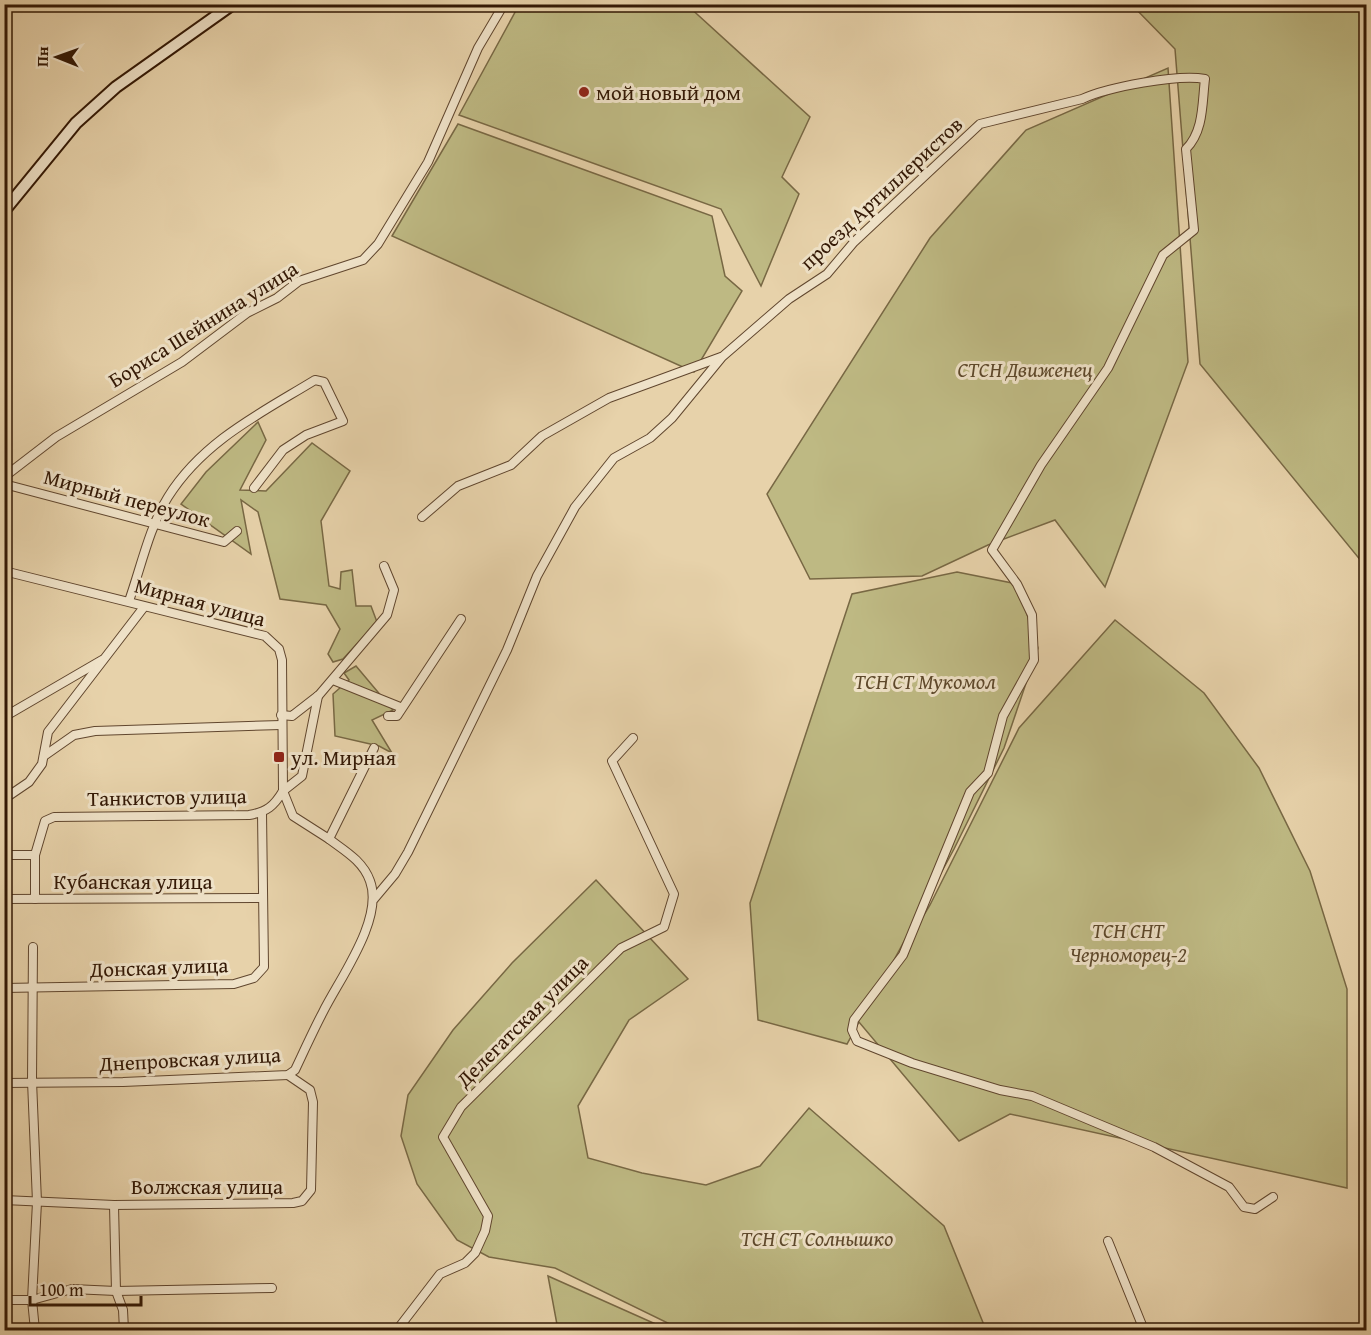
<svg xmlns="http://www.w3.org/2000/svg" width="1371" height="1335" font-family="'Gentium Book Plus',serif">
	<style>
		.green { fill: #beb983; stroke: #786844; stroke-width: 1.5 }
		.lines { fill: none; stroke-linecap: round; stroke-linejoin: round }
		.minor-casing { stroke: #60462e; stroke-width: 10 }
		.secondary-casing { stroke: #331805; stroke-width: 14 }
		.minor { stroke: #efe2c8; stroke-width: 8 }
		.secondary { stroke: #efe2c8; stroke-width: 10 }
		.poi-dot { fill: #8f2418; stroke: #efe2c8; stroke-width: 2 }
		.labels { text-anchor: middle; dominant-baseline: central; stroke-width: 6; stroke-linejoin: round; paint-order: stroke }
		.poi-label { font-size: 21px; fill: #331805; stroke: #efe2c8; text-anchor: start }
		.street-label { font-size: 21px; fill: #331805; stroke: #efe2c8 }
		.park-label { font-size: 21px; font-style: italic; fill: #5d482b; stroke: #efe2c8 }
	</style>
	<rect width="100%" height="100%" fill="#e7d2aa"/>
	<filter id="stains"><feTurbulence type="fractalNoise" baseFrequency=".00333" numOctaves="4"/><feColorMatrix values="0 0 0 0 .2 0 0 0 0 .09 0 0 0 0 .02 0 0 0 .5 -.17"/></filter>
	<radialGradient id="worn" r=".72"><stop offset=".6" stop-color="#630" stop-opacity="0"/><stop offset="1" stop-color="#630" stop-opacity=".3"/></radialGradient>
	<g class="green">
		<path d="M687,5L810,117L782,177L799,194L761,286L721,209L459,115L519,5Z"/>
		<path d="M1132,5H1366V567L1200,364L1175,49Z"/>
		<path d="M1168,68L1188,362L1105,587L1055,520L988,545L922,576L810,579L767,494L930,238L1026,130Z"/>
		<path d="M458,124L712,216L725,276L742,291L694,372L392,236Z"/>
		<path d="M258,422L266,440L240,490L266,491L312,443L350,471L321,521L329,586L340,589L341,572L352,570L356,606H371L377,622L343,659L333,662L328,654L340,629L326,605L280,599L258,512L241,500L251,554L181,504L206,472Z"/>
		<path d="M957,572L1017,584L1038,648L1004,748L954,849L868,1008L930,905L1019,728L1115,620L1204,693L1259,768L1310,871L1347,989V1188L1010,1114L959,1141L859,1022L847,1044L758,1020L750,903L852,594Z"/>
		<path d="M356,666L393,710L372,720L392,753L379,746L335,736L333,694L349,680L344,673Z"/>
		<path d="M596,880L688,979L629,1020L578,1106L588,1158L642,1173L706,1185L760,1166L809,1108L944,1226L986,1330H682L555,1268L489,1257L457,1240L417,1184L401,1136L408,1095L453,1030L512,963Z"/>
		<path d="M548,1276L669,1330H558Z"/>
	</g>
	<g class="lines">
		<g class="minor-casing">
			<g id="minor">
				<path d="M4,477L56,437L182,362L247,313L277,298L299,281L363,260L378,244L428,162L478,48L504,4"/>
				<path d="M4,484L224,542L237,531"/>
				<path d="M422,517L458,486L511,465L542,436L609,398L721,357"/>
				<path d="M4,571L265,636L279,649L282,660L283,791"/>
				<path d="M129,601C141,567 149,528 168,497C203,441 261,413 315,380L324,382L343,421L306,435L283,450L254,488"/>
				<path d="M333,680L400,707"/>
				<path d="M281,715L292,716L319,695L387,615L394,590L384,566"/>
				<path d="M388,716H397L461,619"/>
				<path d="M4,717L102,660"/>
				<path d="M44,756L74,735L95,731L281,725"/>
				<path d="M283,791L302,776L318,696"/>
				<path d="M4,799L29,782L42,764L48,732L144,607"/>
				<path d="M4,855H35L45,821L54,817L249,815C267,812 274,806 283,791L293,816L329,839L374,748"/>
				<path d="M4,899L261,898"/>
				<path d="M35,899V855"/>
				<path d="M374,899L395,874L408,852L507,650L537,576L575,507L614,458L650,438L672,418L722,357L789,299L827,274L854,242L980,124L1082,99C1108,87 1178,74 1205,79C1202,103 1204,131 1186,149L1194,230L1163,255L1108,368L1041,465L992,550L1017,584L1032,615L1034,660L1003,716L988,773L970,792L903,955L854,1020L852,1030L857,1041L912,1063L1000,1090L1032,1096L1094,1122L1154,1147L1229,1187L1244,1207L1255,1209L1273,1197"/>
				<path d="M33,947L32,1081L37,1202L32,1300L35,1330"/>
				<path d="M4,988L234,984L254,978L264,967L262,813"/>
				<path d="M4,1083L123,1082L288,1075L295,1070C304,1051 313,1031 323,1012C340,978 384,919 370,881C363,861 345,851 329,839"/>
				<path d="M4,1200L114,1205L293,1203L302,1201L311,1190L313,1102L310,1090L288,1075"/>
				<path d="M114,1205L116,1291L123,1310L124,1330"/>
				<path d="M1108,1241L1144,1330"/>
				<path d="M4,1300H32L72,1289L116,1291L272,1288"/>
				<path d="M397,1330L440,1274L465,1263L475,1253L485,1231L488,1216L443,1137L461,1107L621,948L664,927L674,894L612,761L633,738"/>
			</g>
		</g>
		<g class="secondary-casing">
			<path id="secondary" d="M4,211L76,123L116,87L233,4"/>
		</g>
		<use href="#minor" class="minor"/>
		<use href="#secondary" class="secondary"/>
	</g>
	<g class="poi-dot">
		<circle cx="584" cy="92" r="6"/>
		<rect x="273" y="751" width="12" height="12" rx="3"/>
	</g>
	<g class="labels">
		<g class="poi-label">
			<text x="596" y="92">мой новый дом</text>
			<text x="291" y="757">ул. Мирная</text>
		</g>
		<g class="street-label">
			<text transform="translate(881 193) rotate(-43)">проезд Артиллеристов</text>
			<text transform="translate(203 324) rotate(-32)">Бориса Шейнина улица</text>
			<text transform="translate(127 498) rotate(15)">Мирный переулок</text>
			<text transform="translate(200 602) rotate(15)">Мирная улица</text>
			<text transform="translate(167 797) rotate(-1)">Танкистов улица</text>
			<text x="133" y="881">Кубанская улица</text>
			<text transform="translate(159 967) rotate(-2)">Донская улица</text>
			<text transform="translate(522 1021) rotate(-45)">Делегатская улица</text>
			<text transform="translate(190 1059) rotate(-3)">Днепровская улица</text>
			<text x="207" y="1186">Волжская улица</text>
		</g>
		<g class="park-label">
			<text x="1025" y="369">СТСН Движенец</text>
			<text x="925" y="681">ТСН СТ Мукомол</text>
			<text x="1128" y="930">ТСН СНТ<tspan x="1128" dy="24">Черноморец-2</tspan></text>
			<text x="817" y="1238">ТСН СТ Солнышко</text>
		</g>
	</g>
	<rect width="1371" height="1335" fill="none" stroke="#e7d2aa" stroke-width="24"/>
	<rect x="6" y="6" width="1359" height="1323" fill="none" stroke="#331805" stroke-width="3"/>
	<rect x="12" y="12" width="1347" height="1311" fill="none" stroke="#331805" stroke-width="1.5"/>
	<g transform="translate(57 57) rotate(271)" stroke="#efe2c8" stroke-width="4.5" paint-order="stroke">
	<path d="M0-4.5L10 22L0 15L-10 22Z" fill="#331805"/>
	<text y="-9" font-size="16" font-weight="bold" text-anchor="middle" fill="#331805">Пн</text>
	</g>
	<path d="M30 1296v9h111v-9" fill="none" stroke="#331805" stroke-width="3"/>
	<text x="39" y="1296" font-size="18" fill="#331805" stroke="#efe2c8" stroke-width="4.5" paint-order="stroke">100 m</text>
	<rect width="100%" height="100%" filter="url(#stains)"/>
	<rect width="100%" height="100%" fill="url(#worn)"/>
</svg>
